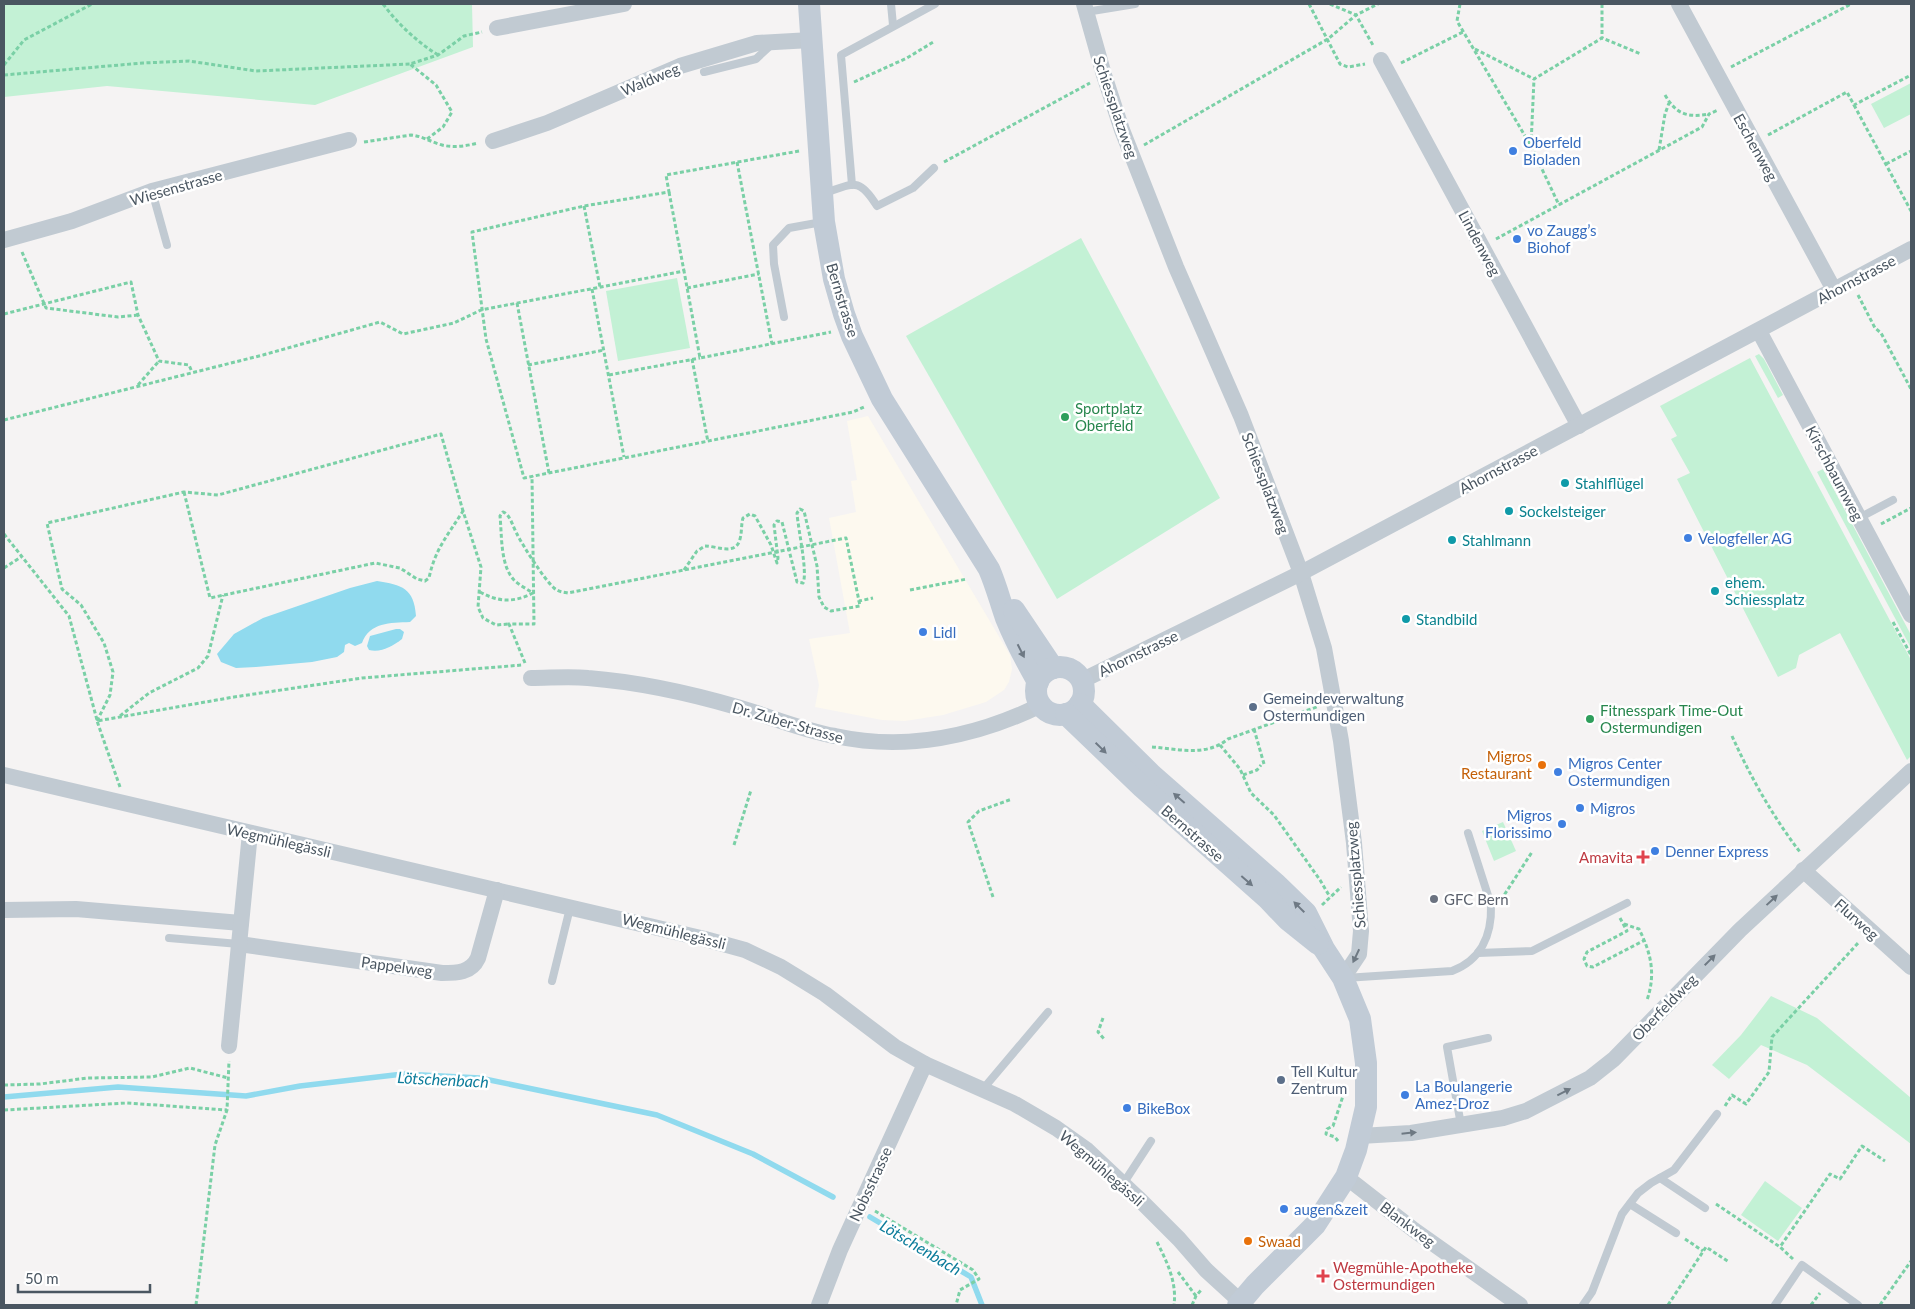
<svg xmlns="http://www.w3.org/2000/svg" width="1915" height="1309" font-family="Lato,sans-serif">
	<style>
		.commercial { fill: #fdf9ef }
		.green { fill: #c3f1d5 }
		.water { fill: #90daee }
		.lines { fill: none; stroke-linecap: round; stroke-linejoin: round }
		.stream { stroke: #90daee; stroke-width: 5.5 }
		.path { stroke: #7ad0a6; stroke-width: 3; stroke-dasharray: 4 2.5; stroke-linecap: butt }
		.lane { stroke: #c1cad2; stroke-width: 8 }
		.street { stroke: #c1cad2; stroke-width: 16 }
		.secondary { stroke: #c1cbd6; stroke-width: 22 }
		.oneway { fill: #6e7984 }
		.oneway2 { fill: #6e7983 }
		.shop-dot { fill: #3f7fe0; stroke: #fff; stroke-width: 2 }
		.leisure-dot { fill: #2e9e5b; stroke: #fff; stroke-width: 2 }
		.culture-dot { fill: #0f9aa8; stroke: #fff; stroke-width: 2 }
		.service-dot { fill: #5c6f8a; stroke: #fff; stroke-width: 2 }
		.food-dot { fill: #e8710a; stroke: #fff; stroke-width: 2 }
		.health-dot { fill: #e0444e; stroke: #fff; stroke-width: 2 }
		.worship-dot { fill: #6b7280; stroke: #fff; stroke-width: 2 }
		.labels { text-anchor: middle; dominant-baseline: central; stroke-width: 5; stroke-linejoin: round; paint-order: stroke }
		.street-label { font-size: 15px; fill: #4a5661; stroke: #fff }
		.shop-label { font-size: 15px; fill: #366cbe; stroke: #fff; text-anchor: start }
		.leisure-label { font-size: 15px; fill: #27864d; stroke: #fff; text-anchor: start }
		.culture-label { font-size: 15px; fill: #0d838f; stroke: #fff; text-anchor: start }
		.service-label { font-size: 15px; fill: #4e5e75; stroke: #fff; text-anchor: start }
		.food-label { font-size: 15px; fill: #c56008; stroke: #fff; text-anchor: end }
		.health-label { font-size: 15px; fill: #be3a42; stroke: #fff; text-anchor: end }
		.worship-label { font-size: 15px; fill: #5b616d; stroke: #fff; text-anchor: start }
		.water-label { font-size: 16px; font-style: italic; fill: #0c7c9b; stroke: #fff }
	</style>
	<rect width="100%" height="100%" fill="#f5f3f3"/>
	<path class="commercial" d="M868,416L1010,655L1012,669L1009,682L1004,690L986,702L943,715L905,721L882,720L815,707L819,685L809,639L850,633L829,518L856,512L851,481L857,480L847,421Z"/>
	<g class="green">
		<path d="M4,4H472L473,47L315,105L107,86L4,97Z"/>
		<path d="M1911,83V114L1884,128L1871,104Z"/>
		<path d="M1081,238L1220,498L1057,599L906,336Z"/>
		<path d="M677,278L690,348L618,361L606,291Z"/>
		<path d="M1759,354L1764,359L1783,395L1778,398L1755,356Z"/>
		<path d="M1750,358L1911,660V756L1907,760L1840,633L1799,655L1796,668L1778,677L1677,479L1690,473L1671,439L1677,436L1660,406Z"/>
		<path d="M1823,469L1911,635V648L1817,472Z"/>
		<path d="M1503,822L1516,851L1494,861L1482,831Z"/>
		<path d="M1771,996L1817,1018L1911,1098V1144L1807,1065L1761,1045L1729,1079L1712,1065L1741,1035Z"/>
		<path d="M1765,1181L1802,1208L1778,1241L1741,1215Z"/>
	</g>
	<g class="water">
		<path d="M377,581C402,585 414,588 416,616L410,622C390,623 370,622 362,643L355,646L349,643L345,645L344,652L337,657L312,662L256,667L236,668L221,662L217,654L234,634L263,618L350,588Z"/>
		<path d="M396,629H400L404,632L402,639C393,646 381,653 369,650L367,646L370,636Z"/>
	</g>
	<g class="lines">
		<g class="stream">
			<path d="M4,1097L118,1087L246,1096L300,1086L403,1074L480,1078L657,1115L753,1154L833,1197"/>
			<path d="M870,1217L971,1277L982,1305"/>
		</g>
		<g class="path">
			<path d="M383,4C398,24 416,41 438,55"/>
			<path d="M1309,4L1340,64L1348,67L1365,64"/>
			<path d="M1330,4L1356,15L1374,47"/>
			<path d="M1460,4L1457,21L1531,146L1559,205"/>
			<path d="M1602,4V38"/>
			<path d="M1475,49L1534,79L1602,38L1641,54"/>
			<path d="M1401,63L1463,32"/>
			<path d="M4,65L24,40L92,4"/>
			<path d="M1731,67L1851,4"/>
			<path d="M4,75L143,63L189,61L256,71L410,64"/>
			<path d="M854,82L907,58L935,41"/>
			<path d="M1665,95C1676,114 1687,118 1709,114"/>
			<path d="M1854,105L1911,211"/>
			<path d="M1768,135L1847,92L1854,105L1911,75"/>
			<path d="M427,139L443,127L452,112L436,85L410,64L438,55L464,36L482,32"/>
			<path d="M364,142L411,135C422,136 431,142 442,145C454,148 466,146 478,143"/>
			<path d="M1144,145L1328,39L1356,15L1378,4"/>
			<path d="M1531,145L1534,79"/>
			<path d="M1659,150L1665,114L1669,103"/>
			<path d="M799,151L666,175L669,192L584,206L472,232L486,339L524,478L853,412L864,407"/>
			<path d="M737,162L772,344"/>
			<path d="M944,162L1090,83"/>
			<path d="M1886,164L1911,151"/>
			<path d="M669,192L684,271"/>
			<path d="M584,206L600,287"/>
			<path d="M1496,239L1702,127L1709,114L1718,110"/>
			<path d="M22,252L46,308L118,317L138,315"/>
			<path d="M687,288L759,274"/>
			<path d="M592,289L624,457"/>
			<path d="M1858,295L1875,328L1881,333L1911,389"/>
			<path d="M517,303L549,473"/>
			<path d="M4,314L131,282L138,315L159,361L189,365L192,372"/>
			<path d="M692,359L708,442"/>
			<path d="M528,365L604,350"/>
			<path d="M609,375L700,358"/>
			<path d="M138,385L159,361"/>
			<path d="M4,420L263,355L380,322L403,334L454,323L481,310L684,271L700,358L831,332"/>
			<path d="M184,492L210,598L375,563L400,568L417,579L425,581L429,578C435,549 448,535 463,511L481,567L478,607L483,618L496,625L509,624"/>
			<path d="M1881,524L1911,508"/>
			<path d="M4,534L69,616L97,720"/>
			<path d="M4,568L21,557"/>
			<path d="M684,570L697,551L705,546C717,546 736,556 740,539C742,532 741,525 743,518L750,514L755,516L771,545L777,563L778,558L774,525L777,521L782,522L797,582L803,583C808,573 798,529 797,513L800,509L804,511L817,566L819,597L824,607L831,611L860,606L859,601"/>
			<path d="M910,590L967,579"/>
			<path d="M480,592C498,602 514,603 533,593C527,589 519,585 514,580C500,565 502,535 500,516L503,512C510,514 513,527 517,534C523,546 544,579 554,588C559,592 563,592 568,593L846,538L859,601L873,598"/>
			<path d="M1893,622L1911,655"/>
			<path d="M525,663L509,624H534L532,476"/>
			<path d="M120,716L149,693L198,668L208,656L223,595"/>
			<path d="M97,721L110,695L113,672L104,643L81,605L62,589L47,523L184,492L218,495L441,434L463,511"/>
			<path d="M1254,729L1264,764"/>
			<path d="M1732,736C1750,776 1773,817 1800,852"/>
			<path d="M1220,745L1240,769L1251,793L1274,815L1320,880L1330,897"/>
			<path d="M1152,747C1178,749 1206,757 1228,739L1319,706"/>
			<path d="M1243,775L1257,770L1261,765"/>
			<path d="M120,787L97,721L234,697L362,678L522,665"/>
			<path d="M734,845L751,790"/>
			<path d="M993,897L968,822L979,811L1012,799"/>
			<path d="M1501,900L1532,852"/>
			<path d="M1322,905L1341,887"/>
			<path d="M1620,918L1627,931L1587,952L1584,959L1587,966L1593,967L1645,940"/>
			<path d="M1624,924L1639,929C1651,953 1656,974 1647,1000"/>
			<path d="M1103,1018L1098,1032L1105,1040"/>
			<path d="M4,1085L40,1084L88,1078L152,1077L190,1068L228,1078"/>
			<path d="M1725,1106L1732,1095L1746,1104L1769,1072L1772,1037L1859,942"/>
			<path d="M4,1110L127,1103L227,1110"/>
			<path d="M1338,1141L1335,1137L1326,1134L1327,1129L1333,1126L1344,1093"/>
			<path d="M1716,1204L1780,1247"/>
			<path d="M875,1211L973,1270L979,1279L960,1290L956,1305"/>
			<path d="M1685,1239L1703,1251"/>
			<path d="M1157,1242C1167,1262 1177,1282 1174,1305"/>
			<path d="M1793,1259L1780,1247L1830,1174L1840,1179L1862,1146L1885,1161"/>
			<path d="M1178,1272L1196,1296"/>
			<path d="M196,1305L215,1145L227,1110L229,1061"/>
			<path d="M1192,1305L1196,1296L1202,1289"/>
			<path d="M1668,1305L1706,1247L1729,1262"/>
			<path d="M1811,1305L1820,1293"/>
			<path d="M1880,1305L1911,1261"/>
		</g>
		<g class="lane">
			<path d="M891,4L893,25"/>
			<path d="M1086,12L1135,4"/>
			<path d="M704,72L756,59L772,44"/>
			<path d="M852,185L841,55L935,4"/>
			<path d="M152,191L167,245"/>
			<path d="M825,193C854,183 859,177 877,206L913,188L934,168"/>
			<path d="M784,317L774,264L773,245L789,228L822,222"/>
			<path d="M1859,518L1893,500"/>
			<path d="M169,938L239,944"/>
			<path d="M1478,953L1532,951L1627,903"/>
			<path d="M1345,978L1452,971C1481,960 1492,935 1491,905L1468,833"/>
			<path d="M552,981L570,908"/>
			<path d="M983,1089L1048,1012"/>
			<path d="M1461,1125L1447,1047L1488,1038"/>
			<path d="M1660,1178L1705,1208"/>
			<path d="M1123,1184L1151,1141"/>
			<path d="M1630,1204L1676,1233"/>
			<path d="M1583,1305L1592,1292L1622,1214L1638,1193L1651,1183L1674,1170L1717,1114"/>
			<path d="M1775,1305L1802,1265L1858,1305"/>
		</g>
		<g class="street">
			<path d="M1084,4L1104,75L1122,130L1176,267L1241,416L1301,573L1324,648L1341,741L1354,843L1361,931L1359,954L1343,978"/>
			<path d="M1679,4L1834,290"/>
			<path d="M497,28L624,4"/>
			<path d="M1381,60L1579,426"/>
			<path d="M493,141L547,123L680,66L757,43L811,40"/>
			<path d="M4,240L72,221L152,191L349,140"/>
			<path d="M1759,331L1911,615"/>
			<path d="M531,678C550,678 569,676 588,678C638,682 689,693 737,707C769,716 801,730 835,736C905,751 976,737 1041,705"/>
			<path d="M1081,681L1301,573L1911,249"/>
			<path d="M4,775L705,939L745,950L781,967L825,994L895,1047L925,1064L1015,1104L1056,1128L1087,1150L1138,1198L1179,1239L1206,1270L1241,1302"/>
			<path d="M1803,870L1911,967"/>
			<path d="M4,910L76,909L241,923"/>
			<path d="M239,944L442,973C457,973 471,973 478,958L497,890"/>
			<path d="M229,1046L250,833"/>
			<path d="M1360,1136L1411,1133L1503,1118L1526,1111L1590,1078L1614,1059L1740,930L1911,771"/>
			<path d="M1346,1177L1414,1230L1520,1305"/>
			<path d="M819,1305L840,1250L925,1064"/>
		</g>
		<g class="secondary">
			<path d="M809,4L824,222L834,279L844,314L852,336L882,399L989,569C996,585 1000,601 1006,618C1015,640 1026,661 1038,682"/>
			<path d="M1014,610L1053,668"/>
			<circle cx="1060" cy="691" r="24"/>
			<path d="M1080,704L1152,775L1275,883L1306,913L1324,949L1343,978L1360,1019L1366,1063V1107L1356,1150L1346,1177L1315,1225L1255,1285L1238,1305"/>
			<path d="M1066,714L1142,787L1267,898L1288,920L1318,944"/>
		</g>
	</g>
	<defs><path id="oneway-solid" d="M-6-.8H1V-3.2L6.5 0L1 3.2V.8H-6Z" transform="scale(1.25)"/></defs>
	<g class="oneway">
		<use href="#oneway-solid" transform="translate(1021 651) rotate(63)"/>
		<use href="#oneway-solid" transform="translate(1101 748) rotate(44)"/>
		<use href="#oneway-solid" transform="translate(1179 798) rotate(-139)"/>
		<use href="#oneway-solid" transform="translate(1247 881) rotate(41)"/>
		<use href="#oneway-solid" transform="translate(1299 907) rotate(-135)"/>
	</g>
	<g class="oneway2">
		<use href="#oneway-solid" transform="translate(1772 900) rotate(-43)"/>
		<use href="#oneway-solid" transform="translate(1356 956) rotate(115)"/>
		<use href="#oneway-solid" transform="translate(1710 960) rotate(-45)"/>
		<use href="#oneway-solid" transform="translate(1564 1092) rotate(-27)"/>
		<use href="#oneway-solid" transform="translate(1409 1133) rotate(-6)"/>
	</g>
	<g class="shop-dot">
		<circle cx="1513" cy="151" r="5"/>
		<circle cx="1517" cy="239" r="5"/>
		<circle cx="1688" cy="538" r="5"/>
		<circle cx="923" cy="632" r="5"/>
		<circle cx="1558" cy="772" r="5"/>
		<circle cx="1580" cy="808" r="5"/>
		<circle cx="1562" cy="824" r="5"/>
		<circle cx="1655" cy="851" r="5"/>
		<circle cx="1405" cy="1095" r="5"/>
		<circle cx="1127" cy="1108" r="5"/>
		<circle cx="1284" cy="1209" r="5"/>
	</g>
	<g class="leisure-dot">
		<circle cx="1065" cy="417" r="5"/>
		<circle cx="1590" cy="719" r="5"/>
	</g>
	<g class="culture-dot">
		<circle cx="1565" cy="483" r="5"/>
		<circle cx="1509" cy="511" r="5"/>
		<circle cx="1452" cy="540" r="5"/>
		<circle cx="1715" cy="591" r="5"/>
		<circle cx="1406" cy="619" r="5"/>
	</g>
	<g class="service-dot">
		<circle cx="1253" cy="707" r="5"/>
		<circle cx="1281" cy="1080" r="5"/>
	</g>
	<g class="food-dot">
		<circle cx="1542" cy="765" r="5"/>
		<circle cx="1248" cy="1241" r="5"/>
	</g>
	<g class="health-dot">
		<path d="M1640.5 849.5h5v5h5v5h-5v5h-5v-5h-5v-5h5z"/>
		<path d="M1320.5 1268.5h5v5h5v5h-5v5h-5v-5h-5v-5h5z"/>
	</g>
	<circle class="worship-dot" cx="1434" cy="899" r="5"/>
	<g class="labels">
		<g class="street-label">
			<text transform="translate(650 79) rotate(-23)">Waldweg</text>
			<text transform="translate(1116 107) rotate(71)">Schiessplatzweg</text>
			<text transform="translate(1756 147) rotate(61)">Eschenweg</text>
			<text transform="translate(176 187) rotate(-16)">Wiesenstrasse</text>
			<text transform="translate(1480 243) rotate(62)">Lindenweg</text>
			<text transform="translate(1856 279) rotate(-28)">Ahornstrasse</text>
			<text transform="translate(843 300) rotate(73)">Bernstrasse</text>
			<text transform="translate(1498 469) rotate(-28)">Ahornstrasse</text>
			<text transform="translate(1835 473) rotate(62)">Kirschbaumweg</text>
			<text transform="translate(1266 483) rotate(69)">Schiessplatzweg</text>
			<text transform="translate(1138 653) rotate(-26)">Ahornstrasse</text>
			<text transform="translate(788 722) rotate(16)">Dr. Zuber-Strasse</text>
			<text transform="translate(1193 833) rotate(41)">Bernstrasse</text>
			<text transform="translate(279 840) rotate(13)">Wegmühlegässli</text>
			<text transform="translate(1355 875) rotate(-95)">Schiessplatzweg</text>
			<text transform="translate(1857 919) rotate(42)">Flurweg</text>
			<text transform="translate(674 931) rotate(14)">Wegmühlegässli</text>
			<text transform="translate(397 966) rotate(8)">Pappelweg</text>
			<text transform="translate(1664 1007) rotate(-46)">Oberfeldweg</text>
			<text transform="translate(1102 1168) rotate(41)">Wegmühlegässli</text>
			<text transform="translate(870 1184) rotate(-65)">Nobsstrasse</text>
			<text transform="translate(1408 1224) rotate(37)">Blankweg</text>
		</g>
		<g class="shop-label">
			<text x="1523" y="142">Oberfeld<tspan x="1523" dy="17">Bioladen</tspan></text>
			<text x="1527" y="230">vo Zaugg’s<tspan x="1527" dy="17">Biohof</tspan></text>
			<text x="1698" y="538">Velogfeller AG</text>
			<text x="933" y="632">Lidl</text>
			<text x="1568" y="763">Migros Center<tspan x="1568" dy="17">Ostermundigen</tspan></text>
			<text x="1590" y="808">Migros</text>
			<text x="1552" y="815" text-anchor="end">Migros<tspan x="1552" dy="17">Florissimo</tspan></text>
			<text x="1665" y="851">Denner Express</text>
			<text x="1415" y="1086">La Boulangerie<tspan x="1415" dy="17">Amez-Droz</tspan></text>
			<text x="1137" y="1108">BikeBox</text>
			<text x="1294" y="1209">augen&amp;zeit</text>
		</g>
		<g class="leisure-label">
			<text x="1075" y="408">Sportplatz<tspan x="1075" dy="17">Oberfeld</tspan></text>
			<text x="1600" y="710">Fitnesspark Time-Out<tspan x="1600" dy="17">Ostermundigen</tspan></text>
		</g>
		<g class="culture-label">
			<text x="1575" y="483">Stahlflügel</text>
			<text x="1519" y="511">Sockelsteiger</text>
			<text x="1462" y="540">Stahlmann</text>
			<text x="1725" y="582">ehem.<tspan x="1725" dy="17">Schiessplatz</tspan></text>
			<text x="1416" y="619">Standbild</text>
		</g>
		<g class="service-label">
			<text x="1263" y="698">Gemeindeverwaltung<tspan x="1263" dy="17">Ostermundigen</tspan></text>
			<text x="1291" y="1071">Tell Kultur<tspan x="1291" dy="17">Zentrum</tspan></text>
		</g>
		<g class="food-label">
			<text x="1532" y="756">Migros<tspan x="1532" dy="17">Restaurant</tspan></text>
			<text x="1258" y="1241" text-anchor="start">Swaad</text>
		</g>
		<g class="health-label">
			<text x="1633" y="857">Amavita</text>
			<text x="1333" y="1267" text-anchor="start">Wegmühle-Apotheke<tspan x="1333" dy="17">Ostermundigen</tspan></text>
		</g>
		<g class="worship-label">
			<text x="1444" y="899">GFC Bern</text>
		</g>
		<g class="water-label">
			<text transform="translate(443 1079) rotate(3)">Lötschenbach</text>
			<text transform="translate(921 1247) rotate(31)">Lötschenbach</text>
		</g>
	</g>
	<rect width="1915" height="1309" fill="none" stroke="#4a5661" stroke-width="10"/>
	<path d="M18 1284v8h132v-8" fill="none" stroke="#4a5661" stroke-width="2.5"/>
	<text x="25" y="1284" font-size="15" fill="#4a5661" stroke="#ffffff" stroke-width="4" paint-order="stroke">50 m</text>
</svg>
